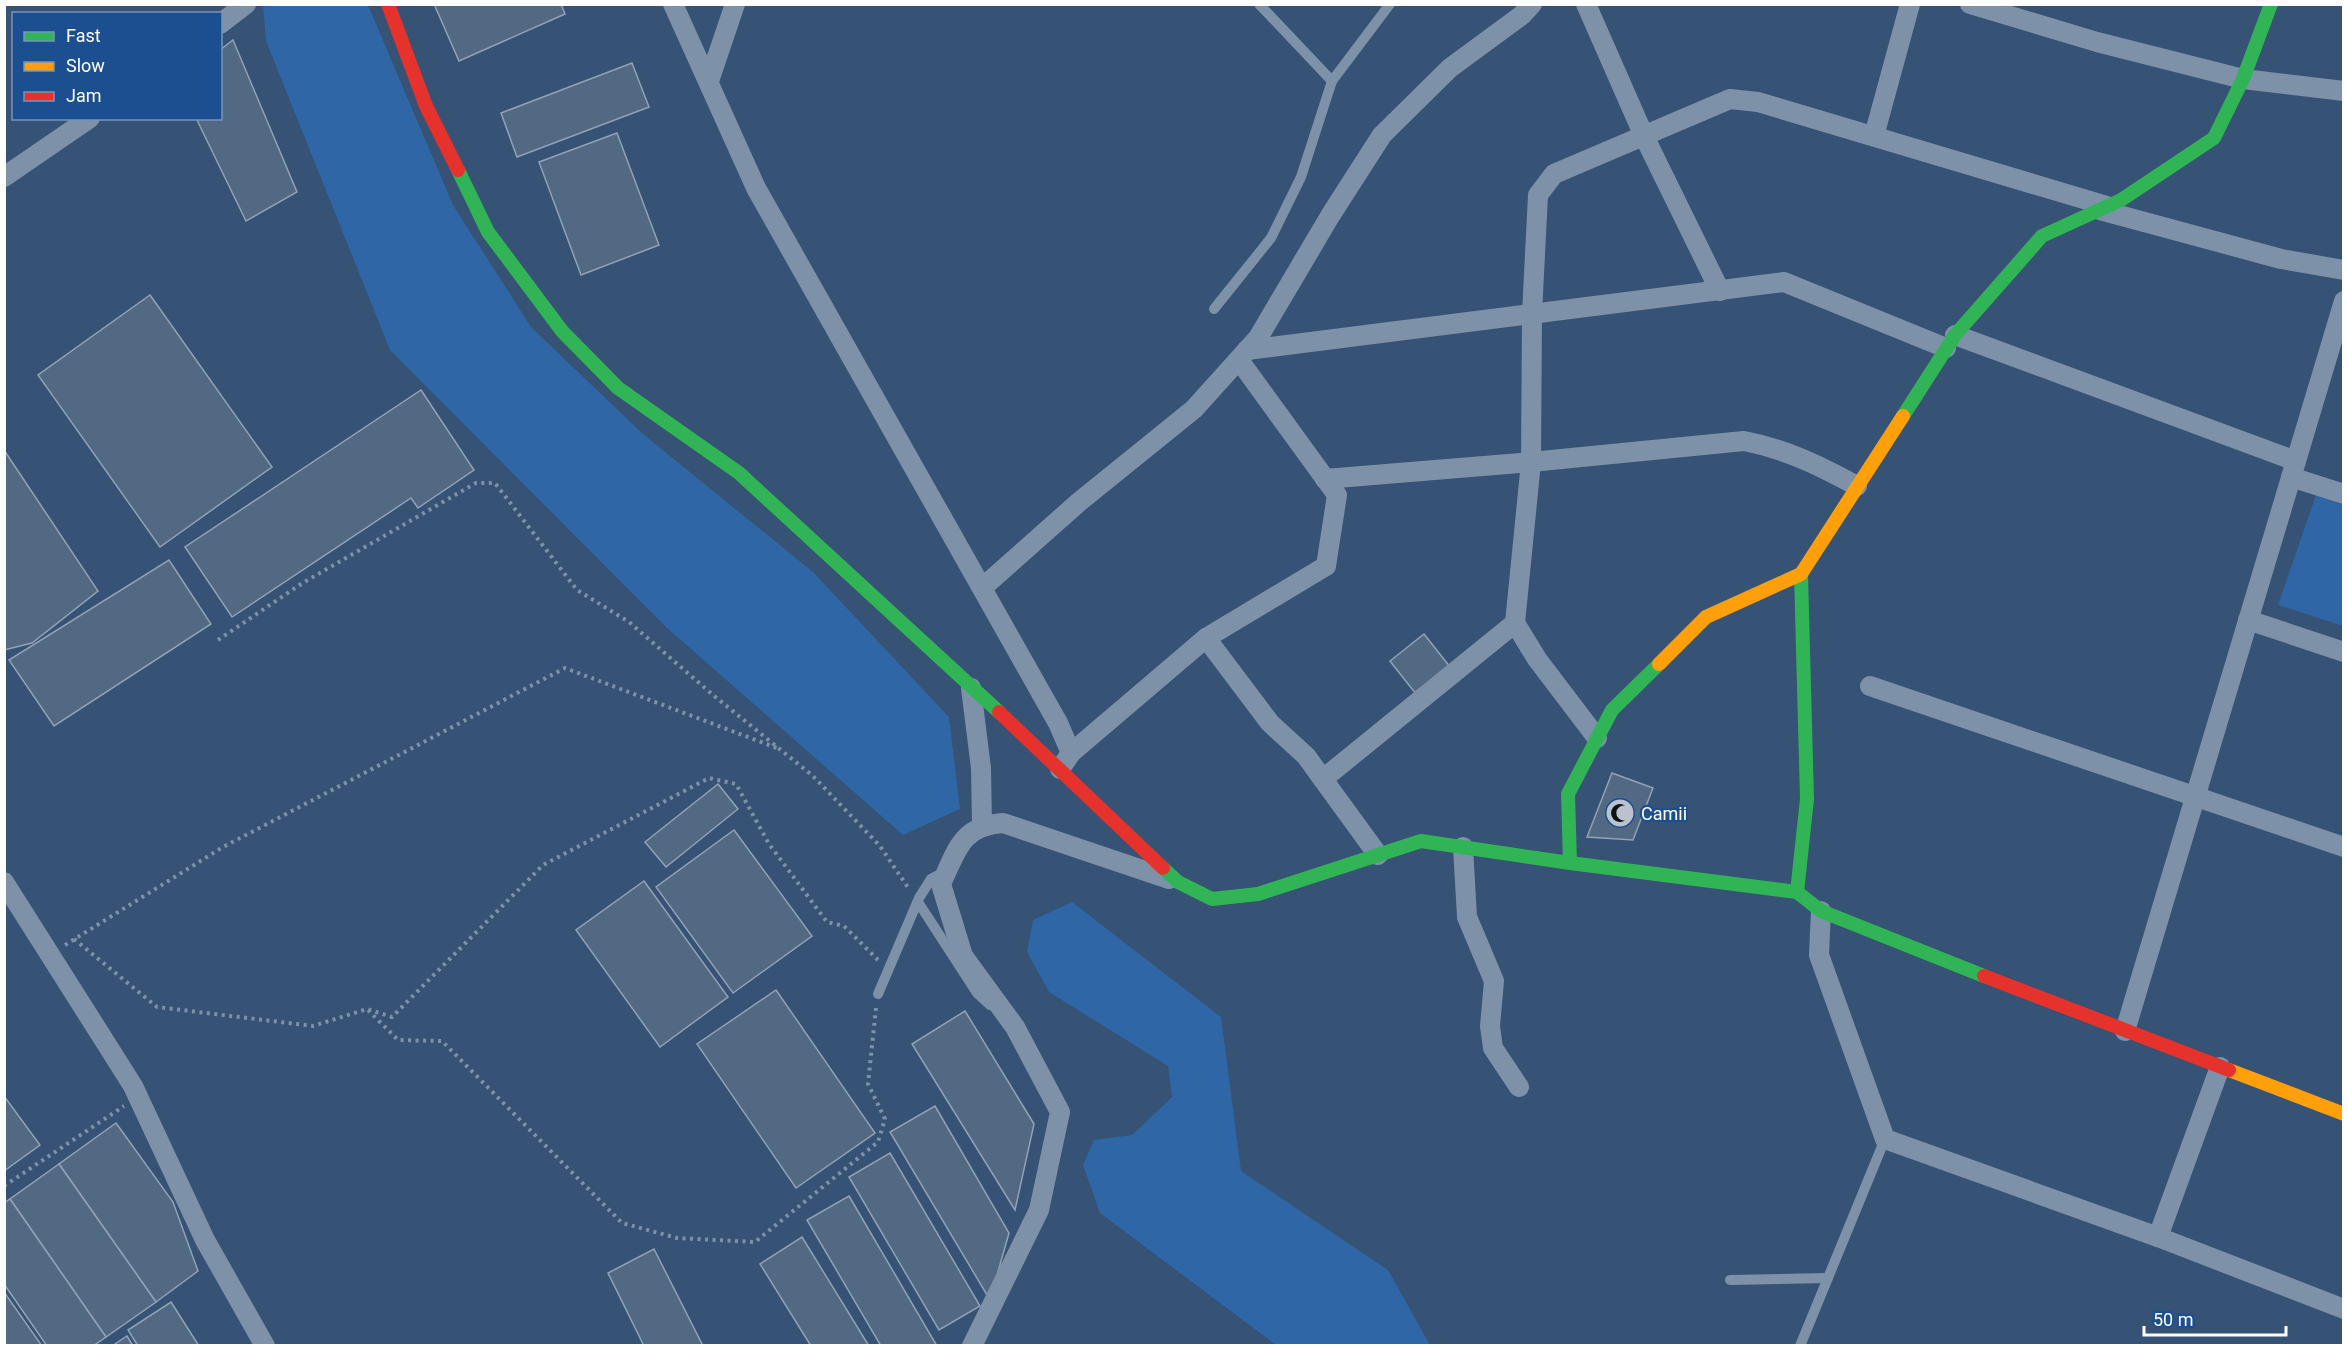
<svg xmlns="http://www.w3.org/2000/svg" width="2348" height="1350" font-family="Roboto,sans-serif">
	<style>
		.green { fill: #2f66a5 }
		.building { fill: #526984; stroke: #92a2b6; stroke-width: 1.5 }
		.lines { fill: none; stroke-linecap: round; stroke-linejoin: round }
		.path { stroke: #7d92a8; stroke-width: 4; stroke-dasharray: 3 4.5; stroke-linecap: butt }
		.lane { stroke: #7d92a8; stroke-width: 10 }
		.street { stroke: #7d92a8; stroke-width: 20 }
		.fast { stroke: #30b455; stroke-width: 14 }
		.slow { stroke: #ff9f0a; stroke-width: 14 }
		.jam { stroke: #e5322d; stroke-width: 14 }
		.labels { text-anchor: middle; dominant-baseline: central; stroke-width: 4.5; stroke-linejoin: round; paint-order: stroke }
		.poi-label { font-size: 18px; fill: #fff; stroke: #1b4f8f; text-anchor: start }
	</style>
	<rect width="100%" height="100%" fill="#365274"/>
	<g class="green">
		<path d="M263,5H368L453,205L531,327L643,434L813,572L949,717L960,809L903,835L667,628L390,350L266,41Z"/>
		<path d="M2316,495L2343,505V626L2278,605Z"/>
		<path d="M1072,902L1221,1017L1241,1171L1388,1270L1430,1345H1276L1100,1213L1083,1165L1094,1140L1132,1135L1172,1097L1168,1066L1049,992L1027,952L1033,920Z"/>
	</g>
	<g class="building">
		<path d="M434,4H561L565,14L459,61Z"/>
		<path d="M233,40L297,192L246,221L196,118H220V50Z"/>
		<path d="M632,63L649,107L517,157L501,113Z"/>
		<path d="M617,133L659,245L581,275L539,162Z"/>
		<path d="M150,295L272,467L160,547L38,375Z"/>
		<path d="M421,390L474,470L418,508L411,498L232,617L185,547Z"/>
		<path d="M4,450L98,591L32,643L4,650Z"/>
		<path d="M169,560L211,624L54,726L9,660Z"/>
		<path d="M1424,634L1450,667L1416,694L1390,661Z"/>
		<path d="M1612,773L1653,788L1633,840L1587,837Z"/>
		<path d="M718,784L738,809L666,867L645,842Z"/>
		<path d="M734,830L812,936L733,993L656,887Z"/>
		<path d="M644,881L728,997L660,1047L576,930Z"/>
		<path d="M776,990L875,1133L796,1188L697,1044Z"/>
		<path d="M965,1011L1034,1124L1015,1210L912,1044Z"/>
		<path d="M4,1096L40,1145L4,1171Z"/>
		<path d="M935,1106L1009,1233L990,1300L890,1132Z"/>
		<path d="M116,1123L173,1202L198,1271L156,1302L59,1164Z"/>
		<path d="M890,1153L980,1306L939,1330L849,1177Z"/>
		<path d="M59,1164L156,1302L106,1337L10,1199Z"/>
		<path d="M849,1196L937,1346H881L807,1220Z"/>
		<path d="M10,1199L106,1337L93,1346H47L4,1284V1203Z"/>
		<path d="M802,1237L869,1346H811L760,1264Z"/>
		<path d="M654,1249L703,1346H644L608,1273Z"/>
		<path d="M4,1292L42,1346H4Z"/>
		<path d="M171,1302L199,1346H138L128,1330Z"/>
		<path d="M127,1336L133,1346H112Z"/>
	</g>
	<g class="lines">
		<g class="path">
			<path d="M218,640L301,584L476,483H495L577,590L629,622L713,695L813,776L880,846L909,889"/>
			<path d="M74,939L157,1007L313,1026L367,1009L392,1017L543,865L709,778L736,784L769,844L827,922L844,926L878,960"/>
			<path d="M65,945L223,847L565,668L777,748"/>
			<path d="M368,1010L398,1040L442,1041L622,1223L677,1238L755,1242L878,1142L885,1119L868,1084L876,1008"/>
			<path d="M4,1186L124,1106"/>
		</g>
		<g class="lane">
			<path d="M1259,4L1332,81"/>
			<path d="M1214,309L1271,238L1301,177L1332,81L1390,4"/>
			<path d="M918,902L977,993L990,1005"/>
			<path d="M878,994L919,898L931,879L946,871"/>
			<path d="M1730,1280L1828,1278"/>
			<path d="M1800,1346L1885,1139"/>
		</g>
		<g class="street">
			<path d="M673,4L756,188L1058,723L1071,753L1060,769"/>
			<path d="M1586,4L1644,136L1720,291"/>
			<path d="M1970,4L2097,42L2243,79L2344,91"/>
			<path d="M220,24L246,4"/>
			<path d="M709,81L735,4"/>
			<path d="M1874,136L1910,4"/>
			<path d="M4,177L90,118"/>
			<path d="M2100,210L2281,259L2344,270"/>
			<path d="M1955,335L2296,461"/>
			<path d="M1247,350L1784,282L1946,348"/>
			<path d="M2291,477L2344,494"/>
			<path d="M1325,479L1531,462L1532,314L1538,195L1554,174L1730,99L1758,102L2107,206"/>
			<path d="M982,588L1079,502L1194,409L1258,338L1330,216L1382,135L1450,68L1522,15L1532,4"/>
			<path d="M2248,620L2344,652"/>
			<path d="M1206,638L1270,723L1306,756L1378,855"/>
			<path d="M1870,686L2344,847"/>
			<path d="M971,688L981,768L982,825"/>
			<path d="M1597,738L1537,659L1515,623L1531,462L1744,441C1786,449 1820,466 1857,486"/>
			<path d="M1071,753L1206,638L1326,566L1337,495L1239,360"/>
			<path d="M1323,779L1515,623"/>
			<path d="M1463,847L1467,917L1494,981L1490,1026L1493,1048L1519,1087"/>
			<path d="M4,882L133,1086L205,1240L265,1346"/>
			<path d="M1821,911L1819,955L1885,1139L2158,1237L2220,1067"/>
			<path d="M2125,1031L2344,301"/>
			<path d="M2158,1237L2344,1309"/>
			<path d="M972,1346L1039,1210L1060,1112L1015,1027L963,956L941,884C957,850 961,826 1003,823L1169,879"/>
		</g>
		<g class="fast">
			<path d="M458,170L488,232L562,331L618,388L739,473L999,712"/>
			<path d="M1903,416L1955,335L2042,236L2121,200L2214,138L2243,79L2271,4"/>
			<path d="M1570,863L1797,892L1821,911L1984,976"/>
			<path d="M1163,868L1178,882L1212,899L1258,894L1421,841L1570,863L1568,794L1612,710L1659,664"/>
			<path d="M1797,892L1807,799L1801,574"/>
		</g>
		<g class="slow">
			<path d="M1659,664L1706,617L1801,574L1903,416"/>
			<path d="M2229,1070L2344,1114"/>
		</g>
		<g class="jam">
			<path d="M388,4L426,106L458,170"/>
			<path d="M999,712L1163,868"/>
			<path d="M1984,976L2229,1070"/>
		</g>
	</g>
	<defs>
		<g id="mosque-disc" transform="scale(1.5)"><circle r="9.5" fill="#b9c2ce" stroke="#1b4f8f"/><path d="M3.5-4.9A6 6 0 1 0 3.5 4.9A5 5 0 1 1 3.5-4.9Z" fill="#111"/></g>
	</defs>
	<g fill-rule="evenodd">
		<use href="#mosque-disc" x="1620" y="813"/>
	</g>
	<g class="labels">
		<g class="poi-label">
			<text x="1641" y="813">Camii</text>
		</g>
	</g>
	<rect width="2348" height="1350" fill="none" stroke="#ffffff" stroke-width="12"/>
	<rect x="12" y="12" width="210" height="108" fill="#1b4f8f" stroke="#7695bc" stroke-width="1.5"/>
	<rect x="24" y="32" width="30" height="9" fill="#30b455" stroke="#7695bc" stroke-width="1.5"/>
	<text x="66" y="42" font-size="18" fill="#ffffff">Fast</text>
	<rect x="24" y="62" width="30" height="9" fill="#ff9f0a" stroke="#7695bc" stroke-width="1.5"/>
	<text x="66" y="72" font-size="18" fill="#ffffff">Slow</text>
	<rect x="24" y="92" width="30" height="9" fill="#e5322d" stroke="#7695bc" stroke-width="1.5"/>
	<text x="66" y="102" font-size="18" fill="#ffffff">Jam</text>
	<path d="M2144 1326v9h142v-9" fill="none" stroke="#ffffff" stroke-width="3"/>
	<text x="2153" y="1326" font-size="18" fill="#ffffff" stroke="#1b4f8f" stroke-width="4.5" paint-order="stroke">50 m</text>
</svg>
